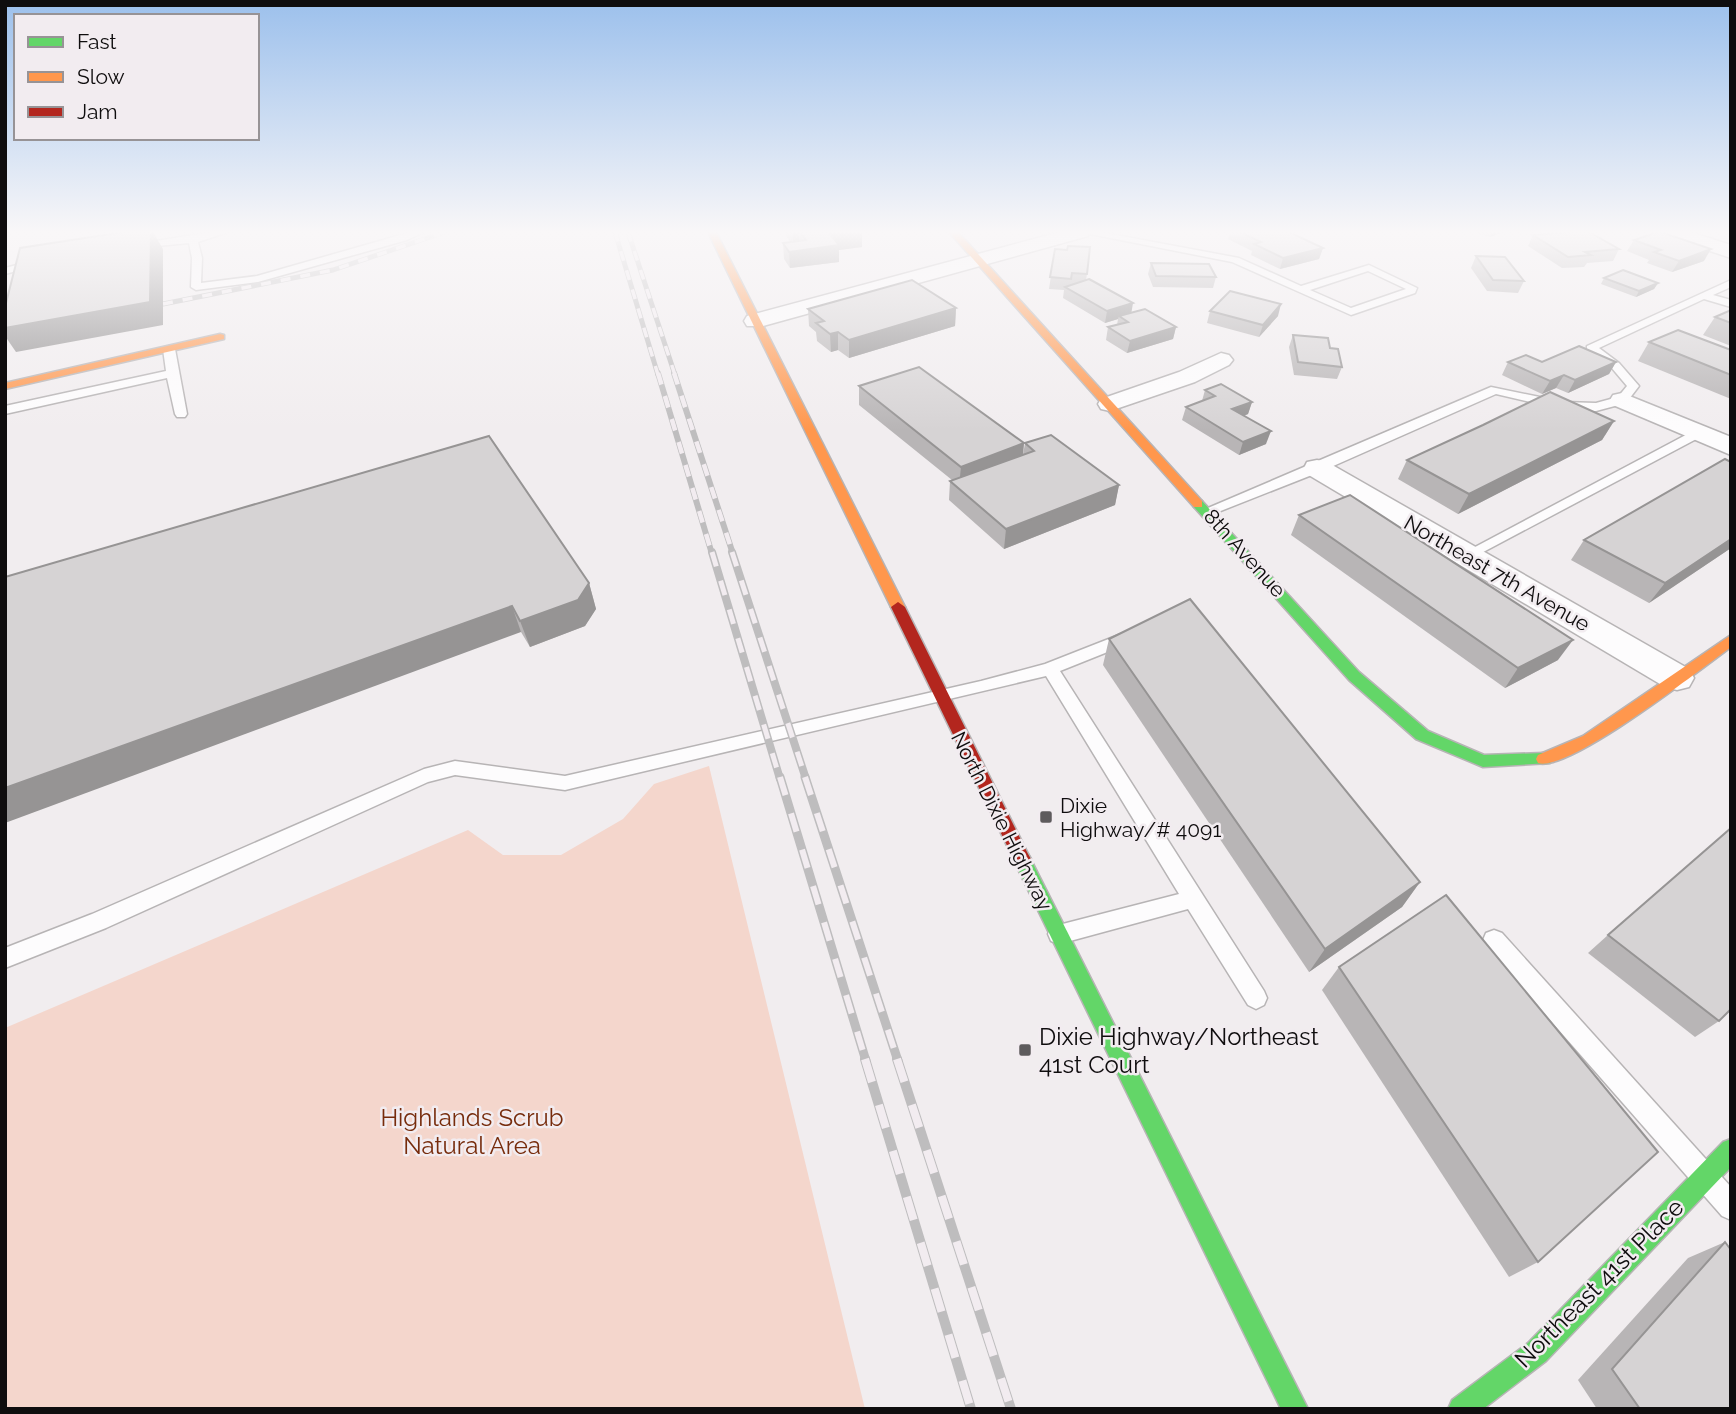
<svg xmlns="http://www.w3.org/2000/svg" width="1736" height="1414" font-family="Raleway,sans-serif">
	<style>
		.green { fill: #f4d6cc }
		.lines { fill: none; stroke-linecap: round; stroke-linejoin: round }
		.lane-casing { stroke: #b7b4b5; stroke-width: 3 }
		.street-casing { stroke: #b7b4b5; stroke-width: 3 }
		.fast-casing { stroke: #b7b4b5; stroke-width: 3 }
		.slow-casing { stroke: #b7b4b5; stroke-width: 3 }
		.jam-casing { stroke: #b7b4b5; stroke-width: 3 }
		.lane { fill: #fdfcfd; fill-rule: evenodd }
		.street { fill: #fdfcfd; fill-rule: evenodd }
		.fast { fill: #63d668; fill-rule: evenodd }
		.slow { fill: #ff974d; fill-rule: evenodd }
		.jam { fill: #b3261e; fill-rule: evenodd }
		.rail-far4-casing { stroke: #bebdbe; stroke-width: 5 }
		.rail-far3-casing { stroke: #bebdbe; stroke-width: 6 }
		.rail-far2-casing { stroke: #bebdbe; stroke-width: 8 }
		.rail-far1-casing { stroke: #bebdbe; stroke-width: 9 }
		.rail-casing { stroke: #bebdbe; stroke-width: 10 }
		.rail-far4 { stroke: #f2ecf0; stroke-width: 3.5; stroke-dasharray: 10; stroke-linecap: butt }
		.rail-far3 { stroke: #f2ecf0; stroke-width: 4.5; stroke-dasharray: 12; stroke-linecap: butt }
		.rail-far2 { stroke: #f2ecf0; stroke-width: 5; stroke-dasharray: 15; stroke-linecap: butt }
		.rail-far1 { stroke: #f2ecf0; stroke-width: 6; stroke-dasharray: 19; stroke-linecap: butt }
		.rail { stroke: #f2ecf0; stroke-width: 8; stroke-dasharray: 24; stroke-linecap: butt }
		.wall { fill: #b8b5b6 }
		.shaded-wall { fill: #969494 }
		.building { fill: #d6d3d4; stroke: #969494; stroke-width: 2 }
		.poi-dot { fill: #5e5b5d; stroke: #f2ecf0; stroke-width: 2.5 }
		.labels { text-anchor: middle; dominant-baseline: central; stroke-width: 5; stroke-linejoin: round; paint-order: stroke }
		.street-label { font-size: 21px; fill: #0f0d0e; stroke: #f2ecf0 }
		.poi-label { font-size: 21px; fill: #0f0d0e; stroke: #f2ecf0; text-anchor: start }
		.near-poi-label { font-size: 24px; fill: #0f0d0e; stroke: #f2ecf0; text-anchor: start }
		.near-park-label { font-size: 24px; fill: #772c0c; stroke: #f2ecf0 }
		.near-street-label { font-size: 24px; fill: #0f0d0e; stroke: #f2ecf0 }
	</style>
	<rect width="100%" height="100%" fill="#f1edef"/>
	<path class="green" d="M709,766L865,1409H5V1028L468,830L503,855H561L623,819L654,784Z"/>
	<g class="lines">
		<g class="lane-casing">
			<g id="lane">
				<path d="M212,232H228L198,242L202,258L201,283L257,276L411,232H424L407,240L258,282L196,290L191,287L192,258L189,243L136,248L131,245Z"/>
				<path d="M1080,232H1100L1239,258L1301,286L1369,265L1417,288L1415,293L1351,315L1232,262ZM1368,271L1406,289L1351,308L1310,290Z"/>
				<path d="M36,260L41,263L40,265L5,274V268Z"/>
				<path d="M1731,280V287L1713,295L1731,300V307L1704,299L1599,348L1619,363L1639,386L1626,403L1596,411L1564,410L1496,394L1322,471L1213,514H1203L1201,511L1491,387L1564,402L1596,403L1618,397L1627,386L1611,367L1587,350V346Z"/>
				<path d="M169,346L175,349L187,414L185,417H177L175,414L167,378L5,414V406L166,371L163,349Z"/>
				<path d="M1697,429L1703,433L1702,436L1472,558H1462L1460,555Z"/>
				<path d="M1129,631L1135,633L1137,637L1135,641L1060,671L1264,991L1267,998L1264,1005L1256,1009L1248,1005L1188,909L1059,944L1051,941L1048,934L1051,927L1179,894L1046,676L565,790L455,775L428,782L106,928L5,968V948L92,914L424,769L455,761L565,776L981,681L1045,664Z"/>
				<path d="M1494,930L1502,933L1731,1187V1220L1722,1216L1486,947L1483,940L1486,933Z"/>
			</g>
		</g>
		<g class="street-casing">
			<g id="street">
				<path d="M1060,232H1090L1088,236L763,326H747L744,321L747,316Z"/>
				<path d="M1663,232H1690L1731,245V258L1665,236Z"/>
				<path d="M1221,353L1229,355L1233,360L1229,365L1195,382L1110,411L1101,409L1098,404L1101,399L1179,372Z"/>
				<path d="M1622,393L1731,437V455L1613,405L1610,400L1613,395Z"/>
				<path d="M1317,460L1327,462L1689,669L1694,678L1689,687L1677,690L1665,687L1307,474L1304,468L1307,462Z"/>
			</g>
		</g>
		<g class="fast-casing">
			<g id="fast">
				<path d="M1198,500L1202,501L1359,672L1428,731L1484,755L1544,753L1550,755L1552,759L1550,763L1483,767L1416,739L1349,680L1194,507V501Z"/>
				<path d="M1022,851L1028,854L1308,1409H1281L1013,859L1016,854Z"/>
				<path d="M1731,1139V1167L1546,1361L1483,1409H1448L1452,1400L1528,1343L1723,1142Z"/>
			</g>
		</g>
		<g class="slow-casing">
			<g id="slow">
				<path d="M708,232H716L905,607L903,610H893L891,607Z"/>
				<path d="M949,232H958L1202,501V507H1194Z"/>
				<path d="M220,334L224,335V339L5,389V383Z"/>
				<path d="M1731,635V647C1701,669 1568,773 1538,763L1536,759L1538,755L1583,736Z"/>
			</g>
		</g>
		<g class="jam-casing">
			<path id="jam" d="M898,602L905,607L1028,854L1031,859L1028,864L1022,867L1016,864L891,607Z"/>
		</g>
		<use href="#lane" class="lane"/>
		<use href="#street" class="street"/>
		<use href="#fast" class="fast"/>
		<use href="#slow" class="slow"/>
		<use href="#jam" class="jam"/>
		<g class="rail-far4-casing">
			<g id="rail-far4">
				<path d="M615,232L658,375"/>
				<path d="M628,232L675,375"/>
				<path d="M163,304L333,270L445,232"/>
			</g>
		</g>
		<g class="rail-far3-casing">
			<g id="rail-far3">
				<path d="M658,373L712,554"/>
				<path d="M674,373L733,554"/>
			</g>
		</g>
		<g class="rail-far2-casing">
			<g id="rail-far2">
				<path d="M712,552L780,779"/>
				<path d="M732,552L806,779"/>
			</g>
		</g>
		<g class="rail-far1-casing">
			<g id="rail-far1">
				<path d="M780,777L866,1061"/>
				<path d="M805,777L898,1061"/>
			</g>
		</g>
		<g class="rail-casing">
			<g id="rail">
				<path d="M865,1059L971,1409"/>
				<path d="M897,1059L1011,1409"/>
			</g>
		</g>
		<use href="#rail-far4" class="rail-far4"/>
		<use href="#rail-far3" class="rail-far3"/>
		<use href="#rail-far2" class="rail-far2"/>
		<use href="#rail-far1" class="rail-far1"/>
		<use href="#rail" class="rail"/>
	</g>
	<g class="wall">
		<path d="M784,232H862V247L839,250V262L790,268L784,259L783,243L790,242Z"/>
		<path d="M1230,232H1289L1323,248L1319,259L1280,269L1251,255L1252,251L1228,239Z"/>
		<path d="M1473,232H1504L1490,237Z"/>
		<path d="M1533,235L1619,249L1613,261L1587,263L1584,267L1562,268L1528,246Z"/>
		<path d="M1634,240L1704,261L1672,272L1647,263L1649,260L1627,251Z"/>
		<path d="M1055,249L1067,250L1087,274L1086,280L1131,313L1176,327L1173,339L1127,353L1106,340L1108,327L1117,325L1118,319L1105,323L1063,298L1064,290L1049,289Z"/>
		<path d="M1476,256L1524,281L1518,293L1487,291L1471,268Z"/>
		<path d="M1151,263L1216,277L1213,288L1153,287L1148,274Z"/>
		<path d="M1604,278L1658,283L1654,289L1636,297L1601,284Z"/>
		<path d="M956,308L955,326L849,358L838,350L831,352L817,341L816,332L809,326L808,309Z"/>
		<path d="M1731,310V346L1703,335L1715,317Z"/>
		<path d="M1210,311L1278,316L1259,337L1207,323Z"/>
		<path d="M1293,335L1330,348L1342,367L1337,379L1294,375L1289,347Z"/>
		<path d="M1649,342L1731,350V399L1638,361Z"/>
		<path d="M1508,362H1616L1609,374L1568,393L1556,388L1542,394L1502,375Z"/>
		<path d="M859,386L1024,443L1023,455L1025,443L1119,485L1115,505L1004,549L949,500L950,481L952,480L859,405Z"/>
		<path d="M1205,390L1252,402L1248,414L1244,416L1266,444L1239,455L1182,420L1186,407L1202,401Z"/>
		<path d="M1614,421L1602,440L1458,514L1398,479L1407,460Z"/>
		<path d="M1299,515L1558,660L1505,688L1291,535Z"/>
		<path d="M1584,540L1731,548L1649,603L1571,560Z"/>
		<path d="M5,577L589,583L596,609L585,626L530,647L521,632Z"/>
		<path d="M1109,639L1420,882L1402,907L1309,972L1103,665Z"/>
		<path d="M1608,935L1719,1021L1695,1037L1588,953Z"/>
		<path d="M1339,967L1538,1262L1509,1277L1322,990Z"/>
		<path d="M1725,1242L1731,1409H1597L1578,1380L1688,1258Z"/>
	</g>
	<g class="shaded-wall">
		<path d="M151,232H153L163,249V325L16,352L5,336V328Z"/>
		<path d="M793,232H799V246L793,247Z"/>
		<path d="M848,232H862V247L839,250V262L790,268L789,252L830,234Z"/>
		<path d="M1492,232H1504L1490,237Z"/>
		<path d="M1323,248L1319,259L1280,269L1283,258Z"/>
		<path d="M1711,249L1704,261L1672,272L1679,261Z"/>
		<path d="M1658,283L1654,289L1636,297L1639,291Z"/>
		<path d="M1133,303L1131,315L1119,316L1118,319L1105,323L1107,311Z"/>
		<path d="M1281,304L1278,316L1259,337L1263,325Z"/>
		<path d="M956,308L955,326L849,358V340Z"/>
		<path d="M1176,327L1173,339L1127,353L1130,341Z"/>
		<path d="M838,332V350L831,352L830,334Z"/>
		<path d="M1616,362L1609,374L1568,393L1575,380Z"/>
		<path d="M1564,375L1556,388L1542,394L1550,381Z"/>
		<path d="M1252,402L1248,414L1228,422L1232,409Z"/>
		<path d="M1614,421L1602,440L1458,514L1469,494Z"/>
		<path d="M1271,431L1266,444L1239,455L1243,442Z"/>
		<path d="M1024,443L1022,462L959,486L961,467Z"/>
		<path d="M1119,485L1115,505L1004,549L1006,529Z"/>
		<path d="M1731,539V548L1649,603L1665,583Z"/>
		<path d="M589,583L596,609L585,626L530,647L520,621Z"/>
		<path d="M512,606L521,632L5,823V788Z"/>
		<path d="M1573,640L1558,660L1505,688L1518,668Z"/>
		<path d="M1420,882L1402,907L1309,972L1325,949Z"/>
	</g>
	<g class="building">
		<path d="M124,232H151L150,302L5,328V307L20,248Z"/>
		<path d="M800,232H848L830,234L839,245L789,252L783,243L806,240Z"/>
		<path d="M1240,232H1289L1323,248L1283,258L1254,244L1261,242Z"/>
		<path d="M1572,232H1589L1619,249L1585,252L1591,255L1568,257L1533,235Z"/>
		<path d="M1658,232H1661L1711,249L1679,261L1654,252L1661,250L1634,240Z"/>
		<path d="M1068,246L1090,247L1087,274L1072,273L1071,279L1050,277L1055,249L1067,250Z"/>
		<path d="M1476,256L1505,257L1524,281L1493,280Z"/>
		<path d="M1151,263L1209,264L1216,277L1156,276Z"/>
		<path d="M1623,270L1658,283L1639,291L1604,278Z"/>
		<path d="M1089,279L1133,303L1107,311L1065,287Z"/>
		<path d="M912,280L956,308L849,340L838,332L830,334L816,323L824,321L808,309Z"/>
		<path d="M1230,291L1281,304L1263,325L1210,311Z"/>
		<path d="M1145,309L1176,327L1130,341L1108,327L1128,322L1119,316Z"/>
		<path d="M1731,310V323L1715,317Z"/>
		<path d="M1678,330L1731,350V375L1649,342Z"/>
		<path d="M1293,335L1328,338L1330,348L1338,349L1342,367L1298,362Z"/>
		<path d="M1579,346L1616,362L1575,380L1564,375L1550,381L1508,362L1526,355L1542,362Z"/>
		<path d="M919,367L1024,443L961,467L859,386Z"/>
		<path d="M1221,384L1252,402L1232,409L1271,431L1243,442L1186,407L1215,396L1205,390Z"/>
		<path d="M1550,392L1614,421L1469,494L1407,460L1483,425Z"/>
		<path d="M1051,435L1119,485L1006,529L950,481L1034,451L1025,443Z"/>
		<path d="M489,436L589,583L578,600L520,621L512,606L5,788V577Z"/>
		<path d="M1725,459L1731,462V539L1665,583L1584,540Z"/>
		<path d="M1350,495L1573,640L1518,668L1299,515Z"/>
		<path d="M1190,599L1420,882L1325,949L1109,639Z"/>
		<path d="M1731,828V1009L1719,1021L1608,935Z"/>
		<path d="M1446,895L1658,1152L1538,1262L1339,967Z"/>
		<path d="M1725,1242L1731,1250V1409H1640L1612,1369Z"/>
	</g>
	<linearGradient id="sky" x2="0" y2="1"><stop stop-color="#9cc0ec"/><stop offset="0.54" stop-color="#f9f7f8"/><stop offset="1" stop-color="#f9f7f8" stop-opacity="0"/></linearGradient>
	<rect width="1736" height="430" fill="url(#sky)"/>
	<g class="poi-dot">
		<rect x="1039" y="810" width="14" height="14" rx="3.5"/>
		<rect x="1018" y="1043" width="14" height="14" rx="3.5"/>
	</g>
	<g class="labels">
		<g class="street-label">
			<text transform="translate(1245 553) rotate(48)">8th Avenue</text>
			<text transform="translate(1497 573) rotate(30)">Northeast 7th Avenue</text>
			<text transform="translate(1002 821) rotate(63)">North Dixie Highway</text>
		</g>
		<g class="poi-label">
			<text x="1060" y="805">Dixie<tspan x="1060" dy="24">Highway/# 4091</tspan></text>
		</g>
		<g class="near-poi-label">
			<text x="1039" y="1036">Dixie Highway/Northeast<tspan x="1039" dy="28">41st Court</tspan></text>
		</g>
		<g class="near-park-label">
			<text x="472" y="1117">Highlands Scrub<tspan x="472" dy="28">Natural Area</tspan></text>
		</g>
		<g class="near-street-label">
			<text transform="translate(1599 1283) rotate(-45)">Northeast 41st Place</text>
		</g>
	</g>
	<rect width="1736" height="1414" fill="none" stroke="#0f0d0e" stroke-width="14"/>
	<rect x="14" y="14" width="245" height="126" fill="#f2ecf0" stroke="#979396" stroke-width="2"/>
	<rect x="28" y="37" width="35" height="10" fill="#63d668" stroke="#979396" stroke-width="2"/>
	<text x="77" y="49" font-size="21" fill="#0f0d0e">Fast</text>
	<rect x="28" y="72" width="35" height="10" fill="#ff974d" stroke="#979396" stroke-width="2"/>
	<text x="77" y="84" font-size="21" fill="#0f0d0e">Slow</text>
	<rect x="28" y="107" width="35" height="10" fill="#b3261e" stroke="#979396" stroke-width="2"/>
	<text x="77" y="119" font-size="21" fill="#0f0d0e">Jam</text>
</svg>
